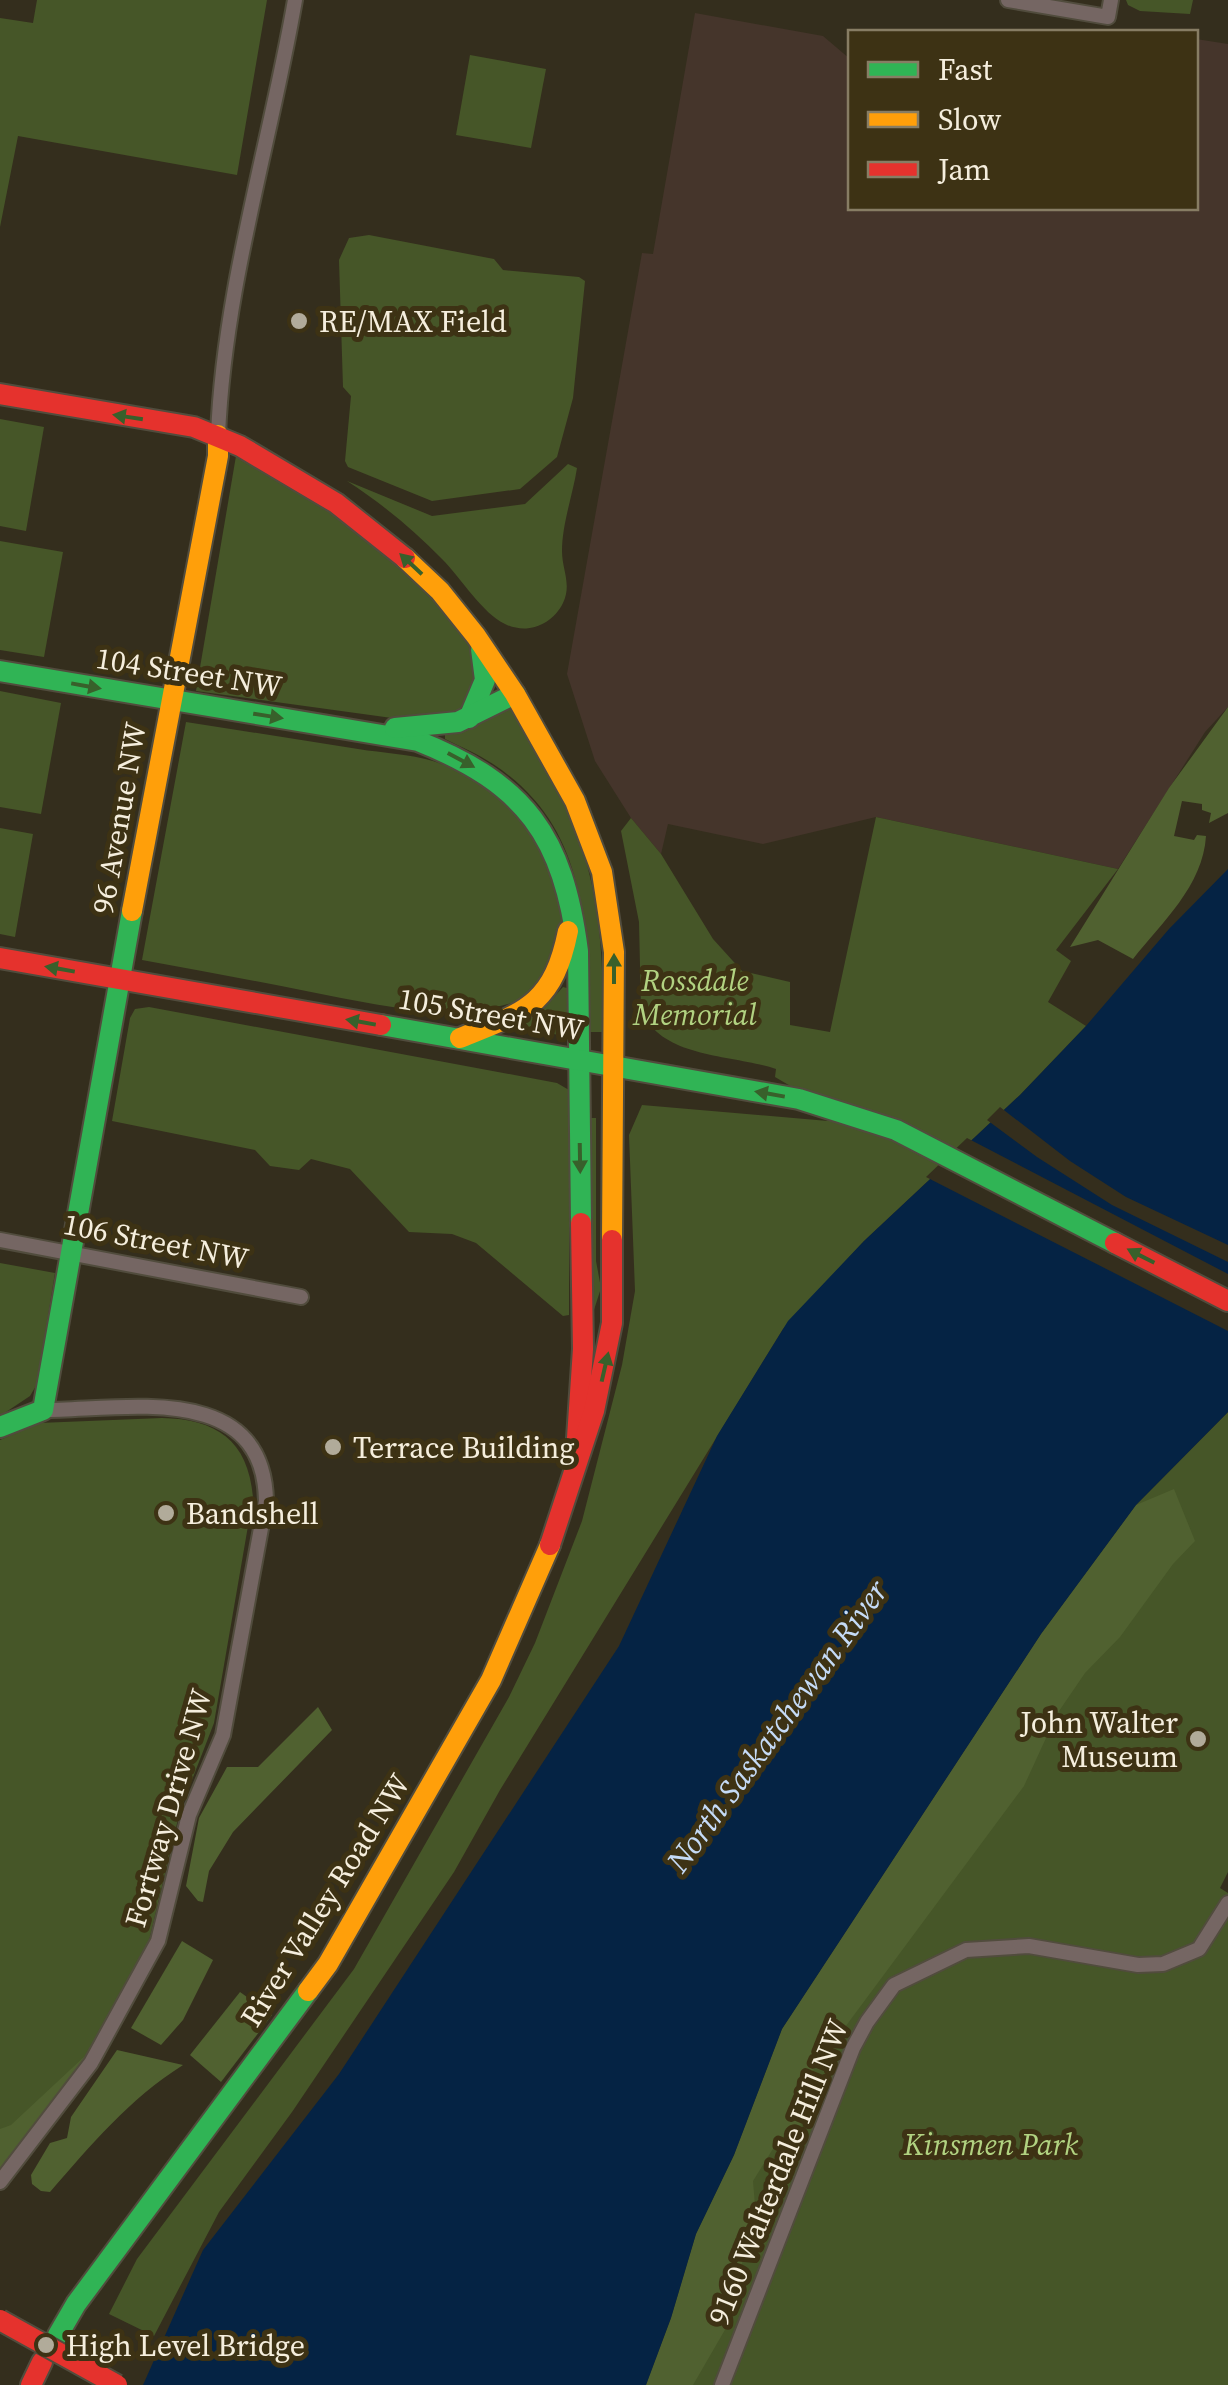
<svg xmlns="http://www.w3.org/2000/svg" width="1228" height="2385" font-family="'Source Serif 4',serif">
	<style>
		.industrial { fill: #45352b }
		.green { fill: #465628 }
		.forest { fill: #506130 }
		.water { fill: #052344 }
		.pier { fill: #342e1d }
		.lines { fill: none; stroke-linecap: round; stroke-linejoin: round }
		.street-casing { stroke: #514c3d; stroke-width: 18 }
		.fast-casing { stroke: #514c3d; stroke-width: 24 }
		.slow-casing { stroke: #514c3d; stroke-width: 24 }
		.jam-casing { stroke: #514c3d; stroke-width: 24 }
		.street { stroke: #756663; stroke-width: 14 }
		.fast { stroke: #30b455; stroke-width: 20 }
		.slow { stroke: #ff9f0a; stroke-width: 20 }
		.jam { stroke: #e5322d; stroke-width: 20 }
		.tram { stroke: #756a64; stroke-width: 2.5 }
		.jam-bridge-casing { stroke: #514c3d; stroke-width: 24; stroke-linecap: butt }
		.jam-bridge { stroke: #e5322d; stroke-width: 20 }
		.oneway { fill: #38602b }
		.poi-dot { fill: #b1ab9a; stroke: #3d3214; stroke-width: 4 }
		.labels { text-anchor: middle; dominant-baseline: central; stroke-width: 10; stroke-linejoin: round; paint-order: stroke }
		.poi-label { font-size: 30px; fill: #f5eedd; stroke: #3d3214; text-anchor: start }
		.street-label { font-size: 30px; fill: #f5eedd; stroke: #3d3214 }
		.park-label { font-size: 30px; font-style: italic; fill: #b1d281; stroke: #3d3214 }
		.water-label { font-size: 32px; font-style: italic; fill: #c5dbf7; stroke: #3d3214 }
	</style>
	<rect width="100%" height="100%" fill="#342e1d"/>
	<path class="industrial" d="M695,13L823,36L850,59V208H1196V39L1228,44V707L1205,732L1118,869L876,817L763,844L668,824L661,854L631,818L595,761L567,674L642,253L653,254Z"/>
	<g class="green">
		<path d="M37,0H267L237,175L18,136L0,227V18L33,23Z"/>
		<path d="M1126,0H1193L1190,14L1140,11L1128,5Z"/>
		<path d="M470,55L546,69L531,148L456,135Z"/>
		<path d="M369,235L494,259L503,270L579,277L585,281L573,398L557,457L520,489L432,501L348,467L345,461L351,396L343,387L339,260L349,238Z"/>
		<path d="M0,419L44,427L26,531L0,526Z"/>
		<path d="M236,456L311,498L383,548L436,600L470,647L478,670L467,705L458,714L421,722L196,691Z"/>
		<path d="M568,464L577,468C573,494 562,524 562,551C562,570 572,584 563,603C552,625 527,635 505,624C483,614 460,577 442,559C414,530 381,503 347,481L432,516L525,504Z"/>
		<path d="M0,541L63,552L44,657L0,650Z"/>
		<path d="M0,691L61,703L41,814L0,807Z"/>
		<path d="M510,709C524,723 533,745 543,762C597,856 604,927 603,1032H589C586,928 590,828 493,764C478,754 461,747 445,739V735Z"/>
		<path d="M186,722C244,731 301,740 358,749C383,753 410,754 433,761C502,782 565,857 561,930C560,959 543,993 515,1002C445,1023 375,1004 306,991C251,980 197,970 142,960Z"/>
		<path d="M876,817L1118,869L1056,950L1071,961L1048,1002L1086,1026L1020,1095L864,1241L783,1329L500,1790L454,1872L292,2112L219,2212L154,2336L109,2314L137,2259L354,1969L509,1697L535,1643L582,1521L622,1365L635,1291L629,1135L642,1105L828,1121L804,1094L775,1077L776,1069C732,1054 660,1059 641,1009L639,922L621,831L631,818L661,854L713,939L742,971L790,982V1025L830,1032Z"/>
		<path d="M0,828L33,834L15,937L0,934Z"/>
		<path d="M563,987L567,988L568,1036L517,1029V1026L543,1009Z"/>
		<path d="M149,1007L557,1083L569,1090V1315L563,1316L476,1243L452,1234L409,1232L350,1169L311,1159L299,1170L270,1166L255,1150L112,1121L130,1018L135,1009Z"/>
		<path d="M591,1118H596V1261L601,1288L593,1313L589,1312Z"/>
		<path d="M0,1263L55,1273L37,1384L30,1396L0,1416Z"/>
		<path d="M1228,1412V1872L1220,1888L1228,1893V2385H646L671,2318L696,2234L734,2155L782,2029L1041,1634L1136,1505Z"/>
		<path d="M162,1418C216,1419 248,1440 253,1497L214,1723L180,1811L149,1941L123,2000L71,2081L0,2170V1440L39,1423Z"/>
	</g>
	<g class="forest">
		<path d="M1228,707V813L1209,823L1211,813L1202,810V804L1182,801L1174,836L1194,840L1197,835L1206,836C1203,886 1162,922 1133,959L1098,940L1070,947L1169,788Z"/>
		<path d="M1174,1489L1195,1541L1173,1564L1120,1637L1085,1673L1057,1714L1024,1786L808,2077L800,2127L779,2139L753,2181L756,2218L743,2257L738,2296L726,2328L693,2385H646L671,2318L696,2234L734,2155L782,2029L1041,1634L1136,1505Z"/>
		<path d="M318,1707L332,1730L233,1832L209,1871L203,1902L198,1901L186,1886L199,1818L227,1767H258Z"/>
		<path d="M182,1941L213,1960L183,2020L161,2045L131,2028Z"/>
		<path d="M240,1992L272,2015L221,2082L190,2055Z"/>
		<path d="M117,2050L183,2065C128,2100 92,2144 50,2192L41,2191L32,2184L31,2175L50,2143L67,2138L71,2117Z"/>
		<path d="M85,2056L71,2081L0,2170V2129L11,2125Z"/>
	</g>
	<path class="water" d="M1228,869V1412L1136,1505L1041,1634L782,2029L734,2155L696,2234L671,2318L646,2385H143L203,2250L339,2074L619,1646L717,1436L788,1321L864,1241L1020,1095L1086,1026L1169,929Z"/>
	<g class="pier">
		<path d="M1000,1107L1070,1161L1126,1197L1228,1245V1262L1112,1205L1037,1157L987,1120Z"/>
		<path d="M967,1138L1228,1274V1331L926,1177Z"/>
	</g>
	<g class="lines">
		<g class="street-casing">
			<g id="street">
				<path d="M1008,0L1108,17L1111,0"/>
				<path d="M218,435C224,288 270,144 295,0"/>
				<path d="M0,1240L301,1297"/>
				<path d="M0,2182L91,2063L158,1941L189,1815L223,1735L266,1501C264,1380 125,1410 43,1410"/>
				<path d="M722,2385L853,2048L867,2022L894,1985L966,1950L1029,1946L1138,1965L1163,1964L1199,1949L1228,1903"/>
			</g>
		</g>
		<g class="fast-casing">
			<g id="fast">
				<path d="M0,671L418,741C526,784 563,836 578,951L581,1223"/>
				<path d="M469,718L485,680L481,649"/>
				<path d="M395,728L458,722L515,694"/>
				<path d="M381,1025L799,1099L896,1130L1115,1243"/>
				<path d="M0,1427L43,1410L132,911"/>
				<path d="M58,2335L76,2304L308,1991"/>
			</g>
		</g>
		<g class="slow-casing">
			<g id="slow">
				<path d="M405,558L440,591L476,636L515,694L575,801L602,872L614,952L612,1240"/>
				<path d="M132,911L218,456V435"/>
				<path d="M460,1038C525,1012 553,1005 568,931"/>
				<path d="M308,1991L328,1964L491,1680L550,1545"/>
			</g>
		</g>
		<g class="jam-casing">
			<g id="jam">
				<path d="M0,394L194,427L240,446L336,503L405,558"/>
				<path d="M0,958L381,1025"/>
				<path d="M1115,1243L1228,1301"/>
				<path d="M577,1438L583,1349L581,1223"/>
				<path d="M550,1545L594,1411L612,1323V1240"/>
				<path d="M31,2385L42,2362"/>
			</g>
		</g>
		<use href="#street" class="street"/>
		<use href="#fast" class="fast"/>
		<use href="#slow" class="slow"/>
		<use href="#jam" class="jam"/>
		<path class="tram" d="M0,2320L120,2385"/>
		<g class="jam-bridge-casing">
			<path id="jam-bridge" d="M0,2320L117,2385"/>
		</g>
		<use href="#jam-bridge" class="jam-bridge"/>
	</g>
	<defs><path id="oneway-solid" d="M-6-.8H1V-3.2L6.5 0L1 3.2V.8H-6Z" transform="scale(2.5)"/></defs>
	<g class="oneway">
		<use href="#oneway-solid" transform="translate(128 417) rotate(-171)"/>
		<use href="#oneway-solid" transform="translate(411 564) rotate(-137)"/>
		<use href="#oneway-solid" transform="translate(86 686) rotate(10)"/>
		<use href="#oneway-solid" transform="translate(268 716) rotate(9)"/>
		<use href="#oneway-solid" transform="translate(461 760) rotate(28)"/>
		<use href="#oneway-solid" transform="translate(60 969) rotate(-170)"/>
		<use href="#oneway-solid" transform="translate(614 969) rotate(-90)"/>
		<use href="#oneway-solid" transform="translate(361 1022) rotate(-170)"/>
		<use href="#oneway-solid" transform="translate(770 1094) rotate(-170)"/>
		<use href="#oneway-solid" transform="translate(580 1158) rotate(89)"/>
		<use href="#oneway-solid" transform="translate(1141 1256) rotate(-153)"/>
		<use href="#oneway-solid" transform="translate(605 1367) rotate(-77)"/>
	</g>
	<g class="poi-dot">
		<circle cx="299" cy="321" r="10"/>
		<circle cx="333" cy="1447" r="10"/>
		<circle cx="166" cy="1513" r="10"/>
		<circle cx="1198" cy="1739" r="10"/>
		<circle cx="46" cy="2345" r="10"/>
	</g>
	<g class="labels">
		<g class="poi-label">
			<text x="319" y="321">RE/MAX Field</text>
			<text x="353" y="1447">Terrace Building</text>
			<text x="186" y="1513">Bandshell</text>
			<text x="1178" y="1722" text-anchor="end">John Walter<tspan x="1178" dy="34">Museum</tspan></text>
			<text x="66" y="2345">High Level Bridge</text>
		</g>
		<g class="street-label">
			<text transform="translate(189 672) rotate(9)">104 Street NW</text>
			<text transform="translate(119 818) rotate(-80)">96 Avenue NW</text>
			<text transform="translate(491 1014) rotate(10)">105 Street NW</text>
			<text transform="translate(156 1241) rotate(11)">106 Street NW</text>
			<text transform="translate(168 1808) rotate(-74)">Fortway Drive NW</text>
			<text transform="translate(325 1900) rotate(-58)">River Valley Road NW</text>
			<text transform="translate(778 2172) rotate(-68)">9160 Walterdale Hill NW</text>
		</g>
		<g class="park-label">
			<text x="695" y="980">Rossdale<tspan x="695" dy="34">Memorial</tspan></text>
			<text x="991" y="2144">Kinsmen Park</text>
		</g>
		<g class="water-label">
			<text transform="translate(777 1726) rotate(-54)">North Saskatchewan River</text>
		</g>
	</g>
	<rect x="848" y="30" width="350" height="180" fill="#3d3214" stroke="#877d64" stroke-width="2.5"/>
	<rect x="868" y="62" width="50" height="15" fill="#30b455" stroke="#877d64" stroke-width="2.5"/>
	<text x="938" y="80" font-size="30" fill="#f5eedd">Fast</text>
	<rect x="868" y="112" width="50" height="15" fill="#ff9f0a" stroke="#877d64" stroke-width="2.5"/>
	<text x="938" y="130" font-size="30" fill="#f5eedd">Slow</text>
	<rect x="868" y="162" width="50" height="15" fill="#e5322d" stroke="#877d64" stroke-width="2.5"/>
	<text x="938" y="180" font-size="30" fill="#f5eedd">Jam</text>
</svg>
